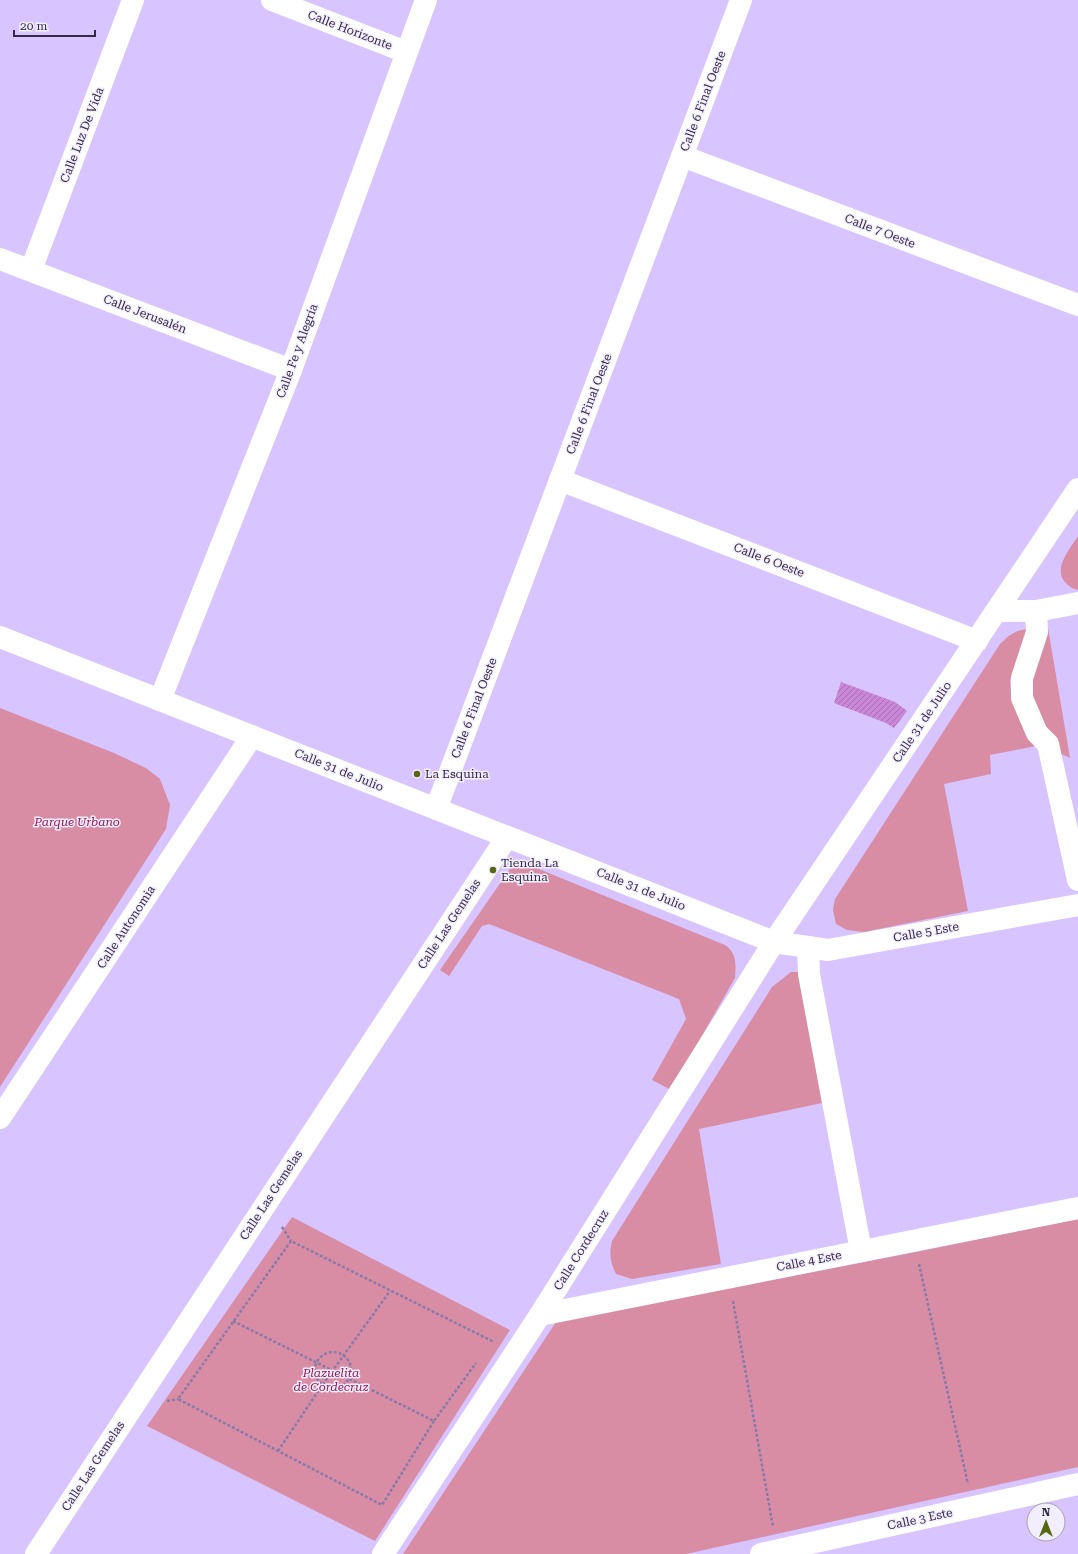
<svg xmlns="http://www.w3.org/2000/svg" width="1078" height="1554" font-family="'Roboto Serif',serif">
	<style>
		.green { fill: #d98da4 }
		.building { fill: url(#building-hatch) }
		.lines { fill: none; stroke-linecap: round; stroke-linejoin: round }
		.path { stroke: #897aa6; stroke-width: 2.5; stroke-dasharray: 3 2; stroke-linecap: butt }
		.minor { stroke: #fff; stroke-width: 22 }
		.poi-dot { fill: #576711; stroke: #f3eefd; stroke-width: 1.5 }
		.labels { text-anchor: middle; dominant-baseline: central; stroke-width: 3; stroke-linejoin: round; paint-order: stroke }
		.street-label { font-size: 12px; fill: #342a46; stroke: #f3eefd }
		.poi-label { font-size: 12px; fill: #342a46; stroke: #f3eefd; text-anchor: start }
		.park-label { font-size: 12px; font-style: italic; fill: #961750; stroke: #f3eefd }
	</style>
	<defs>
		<pattern id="building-hatch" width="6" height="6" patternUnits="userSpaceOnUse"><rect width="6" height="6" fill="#ca87d8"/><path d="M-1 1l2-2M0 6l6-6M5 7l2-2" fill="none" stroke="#a56fb1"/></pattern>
	</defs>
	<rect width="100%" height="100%" fill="#d8c4fe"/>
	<g class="green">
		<path d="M1078,536V590C1073,589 1070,587 1067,584C1051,570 1070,549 1078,536Z"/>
		<path d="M1048,628L1070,758L1059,753L1030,698L1033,660Z"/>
		<path d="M1028,629L1015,672L1010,680L1011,694L1020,720L1036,746L990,755L991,774L944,784L968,911L864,932L847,930L836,924L833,910L835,899L1000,644C1009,635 1015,630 1028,629Z"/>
		<path d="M0,708L114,753L146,768L160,779L170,805L166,829L0,1087Z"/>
		<path d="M521,865L534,867L725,945C737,953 736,965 735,978L671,1090L652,1080L686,1019L679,999L489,924L482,926L449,976L440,970L510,869Z"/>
		<path d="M791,972H800L822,1103L699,1129L721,1264L632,1279L616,1274C610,1262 609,1254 612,1241L772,987Z"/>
		<path d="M292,1217L510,1330L375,1541L147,1426Z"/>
		<path d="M1078,1219V1467L686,1554H403L556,1322L916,1252Z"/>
	</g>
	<path class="building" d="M841,682L895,702L907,711L894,728L886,723L834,703Z"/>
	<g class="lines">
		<g class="path">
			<path d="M282,1227L291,1241"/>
			<path d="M919,1264L968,1484"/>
			<path d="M733,1301L773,1527"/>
			<path d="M233,1321L434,1421L476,1363"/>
			<circle cx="333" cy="1370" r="18"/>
			<path d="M167,1401L178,1399"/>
			<path d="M434,1421L382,1505L178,1399L291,1241L492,1341L491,1343"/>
			<path d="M278,1451L323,1384L390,1291"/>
		</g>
		<g class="minor">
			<path d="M272,0L406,52"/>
			<path d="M682,156L1078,305"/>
			<path d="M0,259L291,370"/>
			<path d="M31,270L133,0"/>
			<path d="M560,480L977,641"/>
			<path d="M996,611H1036L1078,603"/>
			<path d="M1036,611L1037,632L1022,678V698L1037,733L1048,744L1078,880"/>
			<path d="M0,637L774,942L828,950L1078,905"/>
			<path d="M160,700L291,370L426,0"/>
			<path d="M436,809L741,0"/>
			<path d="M808,947L809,974L861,1251"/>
			<path d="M0,1118L252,736"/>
			<path d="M540,1315L1078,1208"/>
			<path d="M36,1554L507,837"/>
			<path d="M383,1554L540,1315L774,942L1078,489"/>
			<path d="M761,1554L1078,1484"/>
		</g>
	</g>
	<g class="poi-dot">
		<circle cx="417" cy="774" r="4"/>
		<circle cx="493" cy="870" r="4"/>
	</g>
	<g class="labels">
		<g class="street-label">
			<text transform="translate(350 30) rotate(21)">Calle Horizonte</text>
			<text transform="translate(703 101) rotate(-69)">Calle 6 Final Oeste</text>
			<text transform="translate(82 135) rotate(-69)">Calle Luz De Vida</text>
			<text transform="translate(880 231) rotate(21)">Calle 7 Oeste</text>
			<text transform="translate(145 314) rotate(21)">Calle Jerusalén</text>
			<text transform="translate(297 351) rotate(-70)">Calle Fe y Alegría</text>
			<text transform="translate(589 404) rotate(-69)">Calle 6 Final Oeste</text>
			<text transform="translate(769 560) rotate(21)">Calle 6 Oeste</text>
			<text transform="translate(474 708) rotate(-69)">Calle 6 Final Oeste</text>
			<text transform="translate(922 722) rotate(-56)">Calle 31 de Julio</text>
			<text transform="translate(339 770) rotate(22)">Calle 31 de Julio</text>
			<text transform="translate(641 889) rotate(22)">Calle 31 de Julio</text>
			<text transform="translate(449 924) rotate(-57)">Calle Las Gemelas</text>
			<text transform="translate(126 927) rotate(-57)">Calle Autonomia</text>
			<text transform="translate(926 932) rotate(-10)">Calle 5 Este</text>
			<text transform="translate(271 1195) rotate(-57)">Calle Las Gemelas</text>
			<text transform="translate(581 1250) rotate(-58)">Calle Cordecruz</text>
			<text transform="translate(809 1261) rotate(-11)">Calle 4 Este</text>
			<text transform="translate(93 1466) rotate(-57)">Calle Las Gemelas</text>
			<text transform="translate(920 1519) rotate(-12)">Calle 3 Este</text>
		</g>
		<g class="poi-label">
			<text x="425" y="774">La Esquina</text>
			<text x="501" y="863">Tienda La<tspan x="501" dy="14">Esquina</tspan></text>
		</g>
		<g class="park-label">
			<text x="77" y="822">Parque Urbano</text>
			<text x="331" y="1373">Plazuelita<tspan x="331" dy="14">de Cordecruz</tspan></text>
		</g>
	</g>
	<g transform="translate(1046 1522)"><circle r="19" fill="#f3eefd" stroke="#a7a0b4"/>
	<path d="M0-3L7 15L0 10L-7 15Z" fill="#576711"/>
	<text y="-6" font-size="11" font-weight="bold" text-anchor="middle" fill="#342a46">N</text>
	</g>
	<path d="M14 30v6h81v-6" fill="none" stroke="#342a46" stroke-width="2"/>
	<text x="20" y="30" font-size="12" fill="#342a46" stroke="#f3eefd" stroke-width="3" paint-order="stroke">20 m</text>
</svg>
